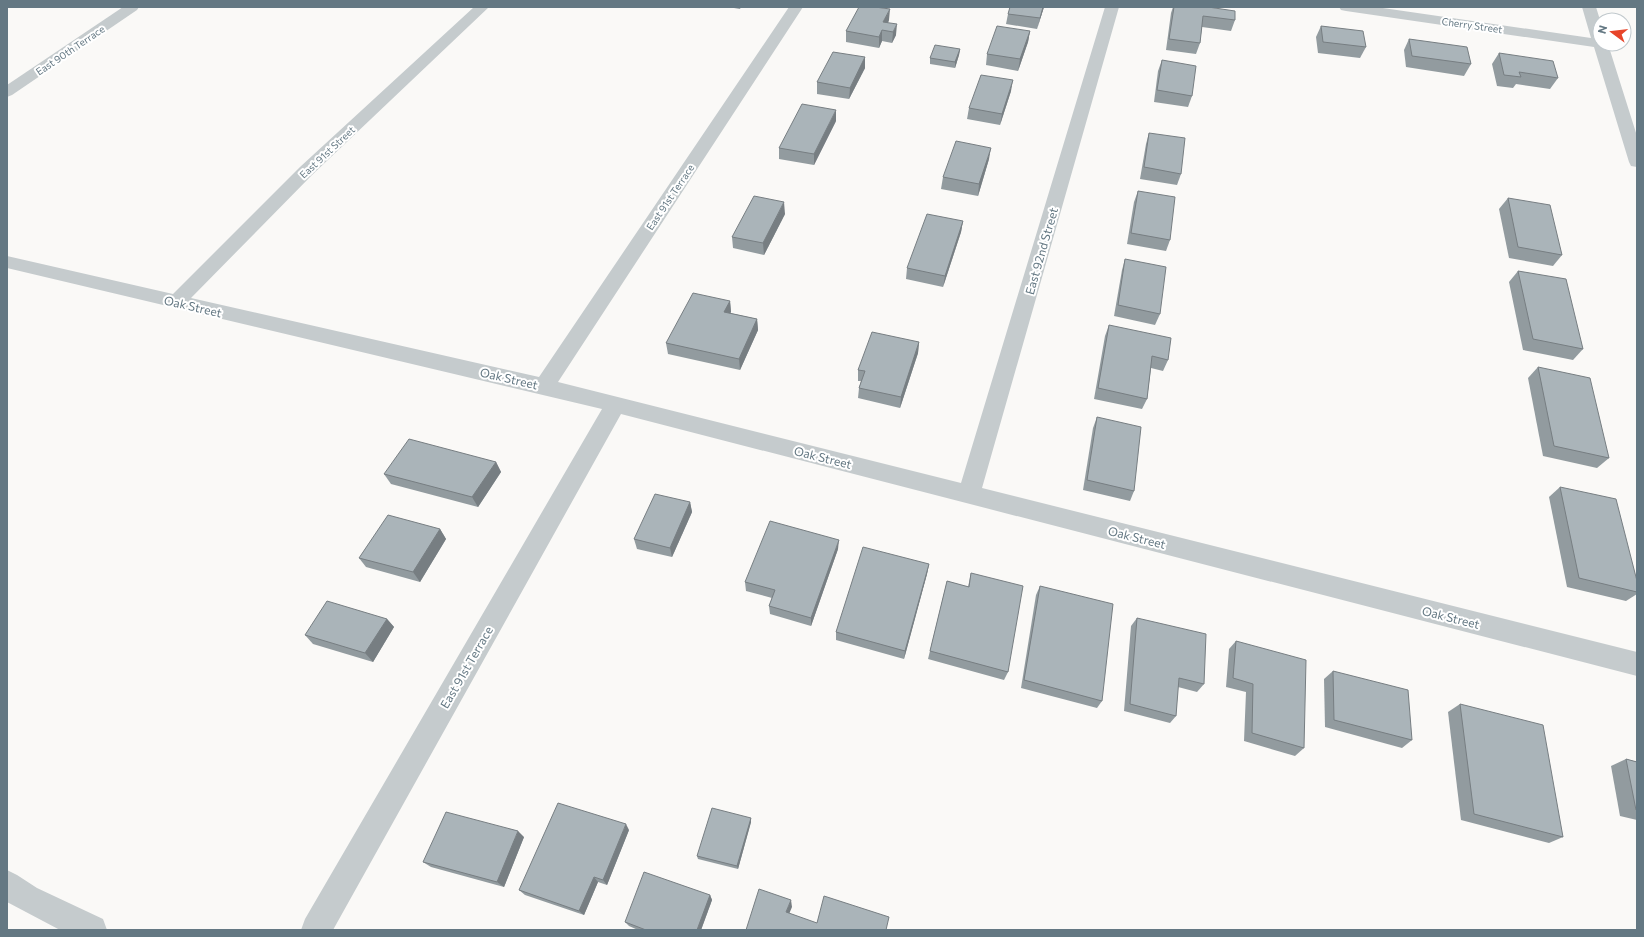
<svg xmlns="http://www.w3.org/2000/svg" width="1644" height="937" font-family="Commissioner,sans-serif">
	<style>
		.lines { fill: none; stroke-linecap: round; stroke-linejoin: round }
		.minor { fill: #c5cbcd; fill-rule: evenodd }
		.wall { fill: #929b9f }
		.shaded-wall { fill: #777e82 }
		.building { fill: #aab4b9; stroke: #777e82 }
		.labels { text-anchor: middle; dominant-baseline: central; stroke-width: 4; stroke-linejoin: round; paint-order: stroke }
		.far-street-label { font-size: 10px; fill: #647883; stroke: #fff }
		.street-label { font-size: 12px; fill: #647883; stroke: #fff }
	</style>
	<rect width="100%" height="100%" fill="#faf9f7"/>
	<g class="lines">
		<g class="minor">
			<path d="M123,7H139L137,10L12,95L7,97V85Z"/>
			<path d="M474,7H489L312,175L191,298L539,377L789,7H803L558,382L961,483L1105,7H1119L982,488L1637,652V676L621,414L333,930H301L305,919L602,409L7,268V256L173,294L300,167Z"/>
			<path d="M1339,7H1376L1591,38L1582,7H1596L1600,20V44H1608L1637,136V167L1631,166L1629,162L1594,47L1346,11L1341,10Z"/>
			<path d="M7,870L17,875L37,888L103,919L107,930H60L7,902Z"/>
		</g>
	</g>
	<g class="wall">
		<path d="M728,7H741L740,9Z"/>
		<path d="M1044,7L1037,29L1006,24L1008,14Z"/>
		<path d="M1173,7H1208L1235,20L1231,31L1202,27L1200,43L1196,54L1166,50L1171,13Z"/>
		<path d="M889,20L888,23L896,35L892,43L882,41L879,48L846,42V31Z"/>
		<path d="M1321,26L1366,47L1360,58L1318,53L1316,37Z"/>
		<path d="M1030,31L1028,42L1018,71L986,65L987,54Z"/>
		<path d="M1409,39L1471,64L1464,76L1406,67L1404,50Z"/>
		<path d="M960,49L959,55L955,68L930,64V58Z"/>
		<path d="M1499,53L1558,78L1550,89L1516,84L1513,88L1497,86L1492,64Z"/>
		<path d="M865,57V68L849,99L817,94V82Z"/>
		<path d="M1162,60L1192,96L1188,107L1154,102L1158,71Z"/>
		<path d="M1011,91L1000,125L967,119L969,108Z"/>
		<path d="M836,121L814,165L779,159V148Z"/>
		<path d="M1149,133L1181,174L1177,185L1140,179L1146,144Z"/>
		<path d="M989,159L978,196L941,189L943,177Z"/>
		<path d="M1138,191L1170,240L1166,251L1127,244L1134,202Z"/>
		<path d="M1508,198L1562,255L1553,266L1509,258L1499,209Z"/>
		<path d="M785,214L764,255L733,248L732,237Z"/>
		<path d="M963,221L961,232L943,287L906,279L907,268Z"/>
		<path d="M1125,259L1160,314L1155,325L1114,316L1122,270Z"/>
		<path d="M1518,271L1583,349L1573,360L1523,350L1509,282Z"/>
		<path d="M730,301L731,312L730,313L757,319L758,330L740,370L668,354L666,343Z"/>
		<path d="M1109,325L1168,360L1163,371L1151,368L1147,399L1142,409L1094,399L1105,336Z"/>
		<path d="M919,342L918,353L900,408L858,398L859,388L861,381H858V370Z"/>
		<path d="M1538,367L1609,458L1597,468L1543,456L1528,378Z"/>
		<path d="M1097,417L1134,491L1130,501L1083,490L1093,428Z"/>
		<path d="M496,462L501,472L478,507L391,484L384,474Z"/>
		<path d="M1560,487L1637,592V594L1626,601L1567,587L1549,497Z"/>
		<path d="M690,502L692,512L672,557L637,549L634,539Z"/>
		<path d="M440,529L446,539L420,582L366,567L359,558Z"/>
		<path d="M838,549L811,626L770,614L769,606L772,598L746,591L745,582Z"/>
		<path d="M929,564L927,574L904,659L836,640V632Z"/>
		<path d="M971,573L1008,672L1004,680L928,659L947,581L968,587Z"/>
		<path d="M1040,586L1102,701L1097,708L1021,688L1036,595Z"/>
		<path d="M1137,618L1204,684L1197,692L1178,687L1176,716L1170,723L1124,711L1131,626Z"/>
		<path d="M387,619L394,627L373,662L313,644L305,635Z"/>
		<path d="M1236,641L1304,748L1295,756L1244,741L1246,692L1226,687L1229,649Z"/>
		<path d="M1333,671L1412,740L1402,748L1325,727L1324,679Z"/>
		<path d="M1460,704L1563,837L1549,843L1461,820L1448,712Z"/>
		<path d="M1626,759L1637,762V820L1620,816L1611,766Z"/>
		<path d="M751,818V822L738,869L698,859L697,856Z"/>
		<path d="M629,830L607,885L598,882L584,915L525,895L519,890Z"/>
		<path d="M524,837L504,887L431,867L423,862Z"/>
		<path d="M710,895L712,900L701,930H638L629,926L625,922Z"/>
	</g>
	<g class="shaded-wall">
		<path d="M1043,7H1044L1037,29Z"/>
		<path d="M890,9L889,20L884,31L883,22Z"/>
		<path d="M897,24L896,35L892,43L893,32Z"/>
		<path d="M882,30V41L879,48V37Z"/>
		<path d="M1030,31L1028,42L1018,71L1020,59Z"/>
		<path d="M960,49L959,55L955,68V62Z"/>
		<path d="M865,57V68L849,99L850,88Z"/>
		<path d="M1013,80L1011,91L1000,125L1002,114Z"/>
		<path d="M836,110V121L814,165V154Z"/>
		<path d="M991,148L989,159L978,196L979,184Z"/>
		<path d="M784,202L785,214L764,255L763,243Z"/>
		<path d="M963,221L961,232L943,287L945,276Z"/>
		<path d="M730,301L731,312L725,323L724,312Z"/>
		<path d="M757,319L758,330L740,370L739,359Z"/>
		<path d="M919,342L918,353L900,408L901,397Z"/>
		<path d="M496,462L501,472L478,507L472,497Z"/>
		<path d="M690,502L692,512L672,557L670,548Z"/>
		<path d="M440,529L446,539L420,582L413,572Z"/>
		<path d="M839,540L838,549L811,626V618Z"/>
		<path d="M929,564L927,574L904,659L905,651Z"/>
		<path d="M387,619L394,627L373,662L365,653Z"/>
		<path d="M751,818V822L738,869L737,866Z"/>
		<path d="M626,824L629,830L607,885L603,880Z"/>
		<path d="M518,831L524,837L504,887L497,882Z"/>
		<path d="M594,877L598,882L584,915L579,911Z"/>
		<path d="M710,895L712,900L701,930H697Z"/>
		<path d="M791,900L792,907L787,919L786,912Z"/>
	</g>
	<g class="building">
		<path d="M859,7H875L890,9L883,22L897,24L893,32L882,30L879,37L846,31Z"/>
		<path d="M1010,7H1043L1040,18L1008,14Z"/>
		<path d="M1174,7H1208L1235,11V20L1203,16L1200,43L1169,39Z"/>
		<path d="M997,26L1030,31L1020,59L987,54Z"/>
		<path d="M1321,26L1363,31L1366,47L1323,42Z"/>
		<path d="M1409,39L1467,47L1471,64L1412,56Z"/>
		<path d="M935,45L960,49L955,62L930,58Z"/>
		<path d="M833,52L865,57L850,88L817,82Z"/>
		<path d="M1499,53L1553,61L1558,78L1519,72L1521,77L1504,75Z"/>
		<path d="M1162,60L1196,66L1192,96L1157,90Z"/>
		<path d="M981,75L1013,80L1002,114L969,108Z"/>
		<path d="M802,104L836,110L814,154L779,148Z"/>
		<path d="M1149,133L1185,138L1181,174L1144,167Z"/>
		<path d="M956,141L991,148L979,184L943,177Z"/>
		<path d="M1138,191L1175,197L1170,240L1131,233Z"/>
		<path d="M754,196L784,202L763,243L732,237Z"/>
		<path d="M1508,198L1550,205L1562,255L1518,247Z"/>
		<path d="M927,214L963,221L945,276L907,268Z"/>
		<path d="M1125,259L1166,267L1160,314L1118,305Z"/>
		<path d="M1518,271L1566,279L1583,349L1533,339Z"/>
		<path d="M693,293L730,301L724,312L757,319L739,359L666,343Z"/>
		<path d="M1109,325L1171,338L1168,360L1152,356L1147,399L1098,388Z"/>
		<path d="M872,332L919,342L901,397L859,388L865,371L858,370Z"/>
		<path d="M1538,367L1590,378L1609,458L1554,446Z"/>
		<path d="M1097,417L1141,427L1134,491L1087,480Z"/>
		<path d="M409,439L496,462L472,497L384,474Z"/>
		<path d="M1560,487L1616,499L1637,581V592L1579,578Z"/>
		<path d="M655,494L690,502L670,548L634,539Z"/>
		<path d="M388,515L440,529L413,572L359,558Z"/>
		<path d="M770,521L839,540L811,618L769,606L775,590L745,582Z"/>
		<path d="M863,547L929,564L905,651L836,632Z"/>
		<path d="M971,573L1023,586L1008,672L930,651L947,581L969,587Z"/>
		<path d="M1040,586L1113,604L1102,701L1024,680Z"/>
		<path d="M327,601L387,619L365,653L305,635Z"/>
		<path d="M1137,618L1206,634L1204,684L1179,678L1176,716L1130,704Z"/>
		<path d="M1236,641L1306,660L1304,748L1252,733L1253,684L1233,678Z"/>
		<path d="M1333,671L1408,690L1412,740L1334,720Z"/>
		<path d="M1460,704L1543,725L1563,837L1474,814Z"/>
		<path d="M1626,759L1637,762V810H1636Z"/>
		<path d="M558,803L626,824L603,880L594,877L579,911L519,890Z"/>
		<path d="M712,808L751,818L737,866L697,856Z"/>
		<path d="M446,812L518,831L497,882L423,862Z"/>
		<path d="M644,872L710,895L697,930H646L625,922Z"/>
		<path d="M759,889L791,900L786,912L817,923L824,896L889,917L886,930H746Z"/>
	</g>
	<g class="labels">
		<g class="far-street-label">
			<text transform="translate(1472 25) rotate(8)">Cherry Street</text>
			<text transform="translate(70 50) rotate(-34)">East 90th Terrace</text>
			<text transform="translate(327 152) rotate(-43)">East 91st Street</text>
			<text transform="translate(670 197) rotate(-56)">East 91st Terrace</text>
		</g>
		<g class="street-label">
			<text transform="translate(1041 251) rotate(-74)">East 92nd Street</text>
			<text transform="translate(193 306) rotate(13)">Oak Street</text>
			<text transform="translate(509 378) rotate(13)">Oak Street</text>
			<text transform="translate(823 457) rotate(14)">Oak Street</text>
			<text transform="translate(1137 537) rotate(14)">Oak Street</text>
			<text transform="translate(1451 617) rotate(14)">Oak Street</text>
			<text transform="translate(466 667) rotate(-60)">East 91st Terrace</text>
		</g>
	</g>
	<rect width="1644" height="937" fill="none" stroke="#647883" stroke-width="16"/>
	<g transform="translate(1612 32) rotate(285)"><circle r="19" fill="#ffffff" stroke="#c1c9cd"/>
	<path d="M0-3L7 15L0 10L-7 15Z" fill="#e7452a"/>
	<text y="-6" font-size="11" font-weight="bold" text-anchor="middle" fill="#647883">N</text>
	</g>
</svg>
